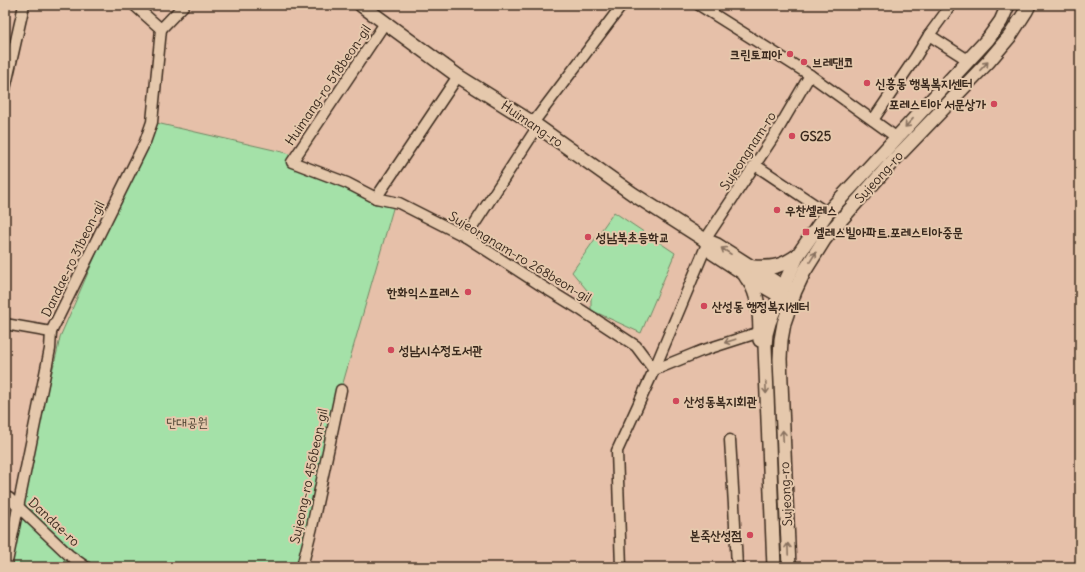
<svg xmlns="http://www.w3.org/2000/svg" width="1085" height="572" font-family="Delius,'Poor Story',sans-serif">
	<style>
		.green { fill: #a4e1a8; stroke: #708663 }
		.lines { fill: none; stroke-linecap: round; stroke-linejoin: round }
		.minor-casing { stroke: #3b2a1e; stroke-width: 13 }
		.major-casing { stroke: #3b2a1e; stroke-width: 16 }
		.minor { stroke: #e5c8ac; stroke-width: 10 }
		.major { stroke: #e5c8ac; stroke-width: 13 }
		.oneway { stroke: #88715e }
		.poi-dot { fill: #d1495b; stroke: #e5c8ac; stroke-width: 1.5 }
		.labels { text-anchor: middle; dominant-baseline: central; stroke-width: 4; stroke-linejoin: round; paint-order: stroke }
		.poi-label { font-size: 13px; font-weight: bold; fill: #3b2a1e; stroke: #e5c8ac; text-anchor: start }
		.street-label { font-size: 13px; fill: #3b2a1e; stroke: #e5c8ac }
		.park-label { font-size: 13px; fill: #463c2c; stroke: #e5c8ac }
	</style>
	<rect width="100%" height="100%" fill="#e6c0a9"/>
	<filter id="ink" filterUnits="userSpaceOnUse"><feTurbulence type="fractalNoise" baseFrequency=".025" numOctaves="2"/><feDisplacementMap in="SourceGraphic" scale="8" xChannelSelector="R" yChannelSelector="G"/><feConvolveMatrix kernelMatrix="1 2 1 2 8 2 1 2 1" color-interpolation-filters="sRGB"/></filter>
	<g filter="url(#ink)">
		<g class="green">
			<path d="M152,122L287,153L315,169L394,205L341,390L303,567H7L18,505L57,352L60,337L145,142Z"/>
			<path d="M614,212L675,253L641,333L591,310V295L572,272Z"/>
		</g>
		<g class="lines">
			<g class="minor-casing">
				<g id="minor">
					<path d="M134,5L161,29L184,5"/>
					<path d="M699,5L810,75L896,137"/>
					<path d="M385,23L292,162L347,183L376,198L399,203L466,237L542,286L581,310L636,346L654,370L701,351L760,332"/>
					<path d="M929,35L968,60"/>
					<path d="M5,89L24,5"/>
					<path d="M873,120L915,58L929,35L951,5"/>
					<path d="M533,123L622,5"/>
					<path d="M755,165L827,213"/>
					<path d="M376,198L458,76"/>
					<path d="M466,237L538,126"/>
					<path d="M705,240L776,133L810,75"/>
					<path d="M5,324L51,332"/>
					<path d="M730,440L734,505L737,567"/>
					<path d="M5,497L9,498L69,555L86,567"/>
					<path d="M6,567L50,349L51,332L145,142L152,122L161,29"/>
					<path d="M302,567L312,527L341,390"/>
					<path d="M621,567L617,451L654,370L707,244"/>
				</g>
			</g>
			<g class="major-casing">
				<g id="major">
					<path d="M361,5L458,76L533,123L633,194L705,240L717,245L783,287L790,289"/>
					<path d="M705,240L713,253L765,287L779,295L787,298"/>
					<path d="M753,267C773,268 781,267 798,255"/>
					<path d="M745,275C747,279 750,282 752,286C760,302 760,323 760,340"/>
					<path d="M774,567L765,346L766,334L769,323L783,287L798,255L827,213L988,39L1001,21L1008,5"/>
					<path d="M789,567L780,359L781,340L784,323L795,291L804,272L824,240L832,230L892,162L988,62L1010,36L1026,11L1029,5"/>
				</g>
			</g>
			<use href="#minor" class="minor"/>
			<use href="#major" class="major"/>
		</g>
		<defs><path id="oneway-shaft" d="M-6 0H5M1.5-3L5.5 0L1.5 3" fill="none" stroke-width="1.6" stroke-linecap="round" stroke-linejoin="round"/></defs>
		<g class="oneway">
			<use href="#oneway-shaft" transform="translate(984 66) rotate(-47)"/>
			<use href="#oneway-shaft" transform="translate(909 123) rotate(133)"/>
			<use href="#oneway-shaft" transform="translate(726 251) rotate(-147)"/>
			<use href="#oneway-shaft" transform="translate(813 257) rotate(-58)"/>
			<use href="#oneway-shaft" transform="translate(730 341) rotate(162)"/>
			<use href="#oneway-shaft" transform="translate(766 388) rotate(88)"/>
			<use href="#oneway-shaft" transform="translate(783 436) rotate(-93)"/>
			<use href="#oneway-shaft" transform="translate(788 549) rotate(-92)"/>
		</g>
	</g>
	<g class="poi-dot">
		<circle cx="790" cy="54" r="4"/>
		<circle cx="804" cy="62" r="4"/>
		<circle cx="867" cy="83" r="4"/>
		<circle cx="994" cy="104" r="4"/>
		<circle cx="792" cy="136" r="4"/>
		<circle cx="777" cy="210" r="4"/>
		<rect x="802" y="228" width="8" height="8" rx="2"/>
		<circle cx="588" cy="237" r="4"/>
		<circle cx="468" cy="292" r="4"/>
		<circle cx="704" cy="306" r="4"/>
		<circle cx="391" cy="350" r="4"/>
		<circle cx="676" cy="401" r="4"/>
		<circle cx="750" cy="535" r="4"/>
	</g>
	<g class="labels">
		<g class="poi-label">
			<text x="782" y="54" text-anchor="end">크린토피아</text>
			<text x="812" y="62">브레댄코</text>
			<text x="875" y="83">신흥동 행복복지센터</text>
			<text x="986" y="104" text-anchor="end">포레스티아 서문상가</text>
			<text x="800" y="136">GS25</text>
			<text x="785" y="210">우찬셀레스</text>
			<text x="814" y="232">셀레스빌아파트.포레스티아중문</text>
			<text x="596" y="237">성남북초등학교</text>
			<text x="460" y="292" text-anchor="end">한화익스프레스</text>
			<text x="712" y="306">산성동 행정복지센터</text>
			<text x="399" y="350">성남시수정도서관</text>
			<text x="684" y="401">산성동복지회관</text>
			<text x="742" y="535" text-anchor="end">본죽산성점</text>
		</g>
		<g class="street-label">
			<text transform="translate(328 85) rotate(-56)">Huimang-ro 518beon-gil</text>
			<text transform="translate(532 124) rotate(34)">Huimang-ro</text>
			<text transform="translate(748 151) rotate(-57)">Sujeongnam-ro</text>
			<text transform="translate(879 177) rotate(-48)">Sujeong-ro</text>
			<text transform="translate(520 257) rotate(31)">Sujeongnam-ro 268beon-gil</text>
			<text transform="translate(73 259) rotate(-64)">Dandae-ro 31beon-gil</text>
			<text transform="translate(309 476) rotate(-78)">Sujeong-ro 456beon-gil</text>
			<text transform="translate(786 494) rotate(-93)">Sujeong-ro</text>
			<text transform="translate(54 522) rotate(43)">Dandae-ro</text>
		</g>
		<g class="park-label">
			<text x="187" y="422">단대공원</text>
		</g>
	</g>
	<rect width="1085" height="572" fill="none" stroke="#e5c8ac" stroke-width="20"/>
	<rect x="10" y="10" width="1065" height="552" fill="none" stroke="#3b2a1e" stroke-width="1.5" filter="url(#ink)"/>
</svg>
